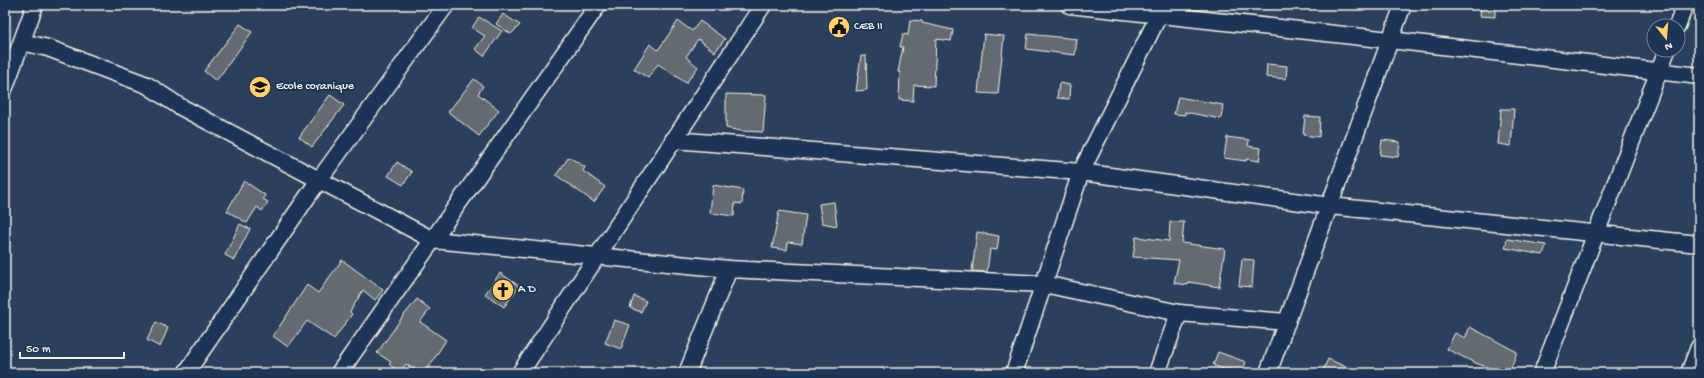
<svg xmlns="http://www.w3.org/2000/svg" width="1704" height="378" font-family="'Gochi Hand',sans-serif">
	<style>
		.building { fill: #646b70; stroke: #f4f1e8 }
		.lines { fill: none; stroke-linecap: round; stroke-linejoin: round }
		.street-casing { stroke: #f4f1e8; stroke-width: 19 }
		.street { stroke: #1d3557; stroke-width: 16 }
		.labels { text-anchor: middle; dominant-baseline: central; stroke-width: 4; stroke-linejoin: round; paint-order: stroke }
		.poi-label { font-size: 12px; fill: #f4f1e8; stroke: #1d3557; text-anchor: start }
	</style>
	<rect width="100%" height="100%" fill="#2b405c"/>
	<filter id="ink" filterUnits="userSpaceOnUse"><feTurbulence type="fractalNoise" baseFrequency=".025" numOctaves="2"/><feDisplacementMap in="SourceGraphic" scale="8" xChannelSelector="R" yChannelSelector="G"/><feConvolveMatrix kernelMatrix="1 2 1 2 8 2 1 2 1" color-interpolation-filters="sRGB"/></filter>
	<g filter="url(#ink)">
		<g class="building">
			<path d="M1481,5H1495V17L1480,16Z"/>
			<path d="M503,14L520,25L511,34L496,24Z"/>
			<path d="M479,17L502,31L484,56L475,49L485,36L472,28Z"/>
			<path d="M910,20L922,21V23L953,30L951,41L936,39L934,86L914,85L913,101L899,100L900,72H898L903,47H900L903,34L908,35Z"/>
			<path d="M678,21L692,31L700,21L725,39L715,52L698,39L686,57L698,67L686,83L658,64L648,78L634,69L650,44L658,50Z"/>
			<path d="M240,24L252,32L216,81L204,71Z"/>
			<path d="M984,34L1004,36L998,94L978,93Z"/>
			<path d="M1028,34L1077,39L1075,55L1026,49Z"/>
			<path d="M861,56H866L867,90L856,91Z"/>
			<path d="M1267,64L1287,66L1286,79L1266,77Z"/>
			<path d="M474,79L483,86L478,94L499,110L479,136L448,112Z"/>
			<path d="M1059,83L1070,85L1069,99L1057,98Z"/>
			<path d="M726,94L766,95L763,132L741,131L726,128Z"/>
			<path d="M330,95L344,105L312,147L299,137Z"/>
			<path d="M1178,97L1223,105L1221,119L1185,112V115L1174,114Z"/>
			<path d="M1501,109H1514L1511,146L1498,144Z"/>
			<path d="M1305,116L1320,117L1319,137L1303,135Z"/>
			<path d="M1227,137L1249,140L1248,146L1261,148L1259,161L1246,159V161L1224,158Z"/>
			<path d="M1382,140L1400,142L1398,157L1380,155Z"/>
			<path d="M569,157L585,167L583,171L605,187L594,202L556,175Z"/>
			<path d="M397,162L412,172L403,185L388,176Z"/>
			<path d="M244,181L265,195L263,199L268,202L262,211L257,207L247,223L227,211Z"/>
			<path d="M713,185L743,190L742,204L735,203L734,216L710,213Z"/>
			<path d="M834,202L837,226L822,223L819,204Z"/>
			<path d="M779,211L806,215L802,244L788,242L787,250L772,248Z"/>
			<path d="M1170,222H1184L1182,243L1225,249L1219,287L1189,282L1188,285L1174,283L1179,260L1133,257L1136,237L1169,241Z"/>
			<path d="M240,224L250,229L234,260L225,255Z"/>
			<path d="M977,232L999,236L997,250L990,249L987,272L972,271Z"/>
			<path d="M1507,239L1546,245L1543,255L1505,248Z"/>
			<path d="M1242,259L1254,260L1252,287L1239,286Z"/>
			<path d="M342,260L383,290L375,300L363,290L350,312L352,314L334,339L307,321L288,347L273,336L307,285L318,293Z"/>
			<path d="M500,273L519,286L504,307L485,294Z"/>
			<path d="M634,296L646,301L641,312L630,308Z"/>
			<path d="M417,299L430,309L420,322L446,340L425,373H420L406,364L400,373L389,364L391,362L377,353L401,319Z"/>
			<path d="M614,320L630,325L621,349L605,343Z"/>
			<path d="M156,322L168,328L160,347L147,340Z"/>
			<path d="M1470,327L1517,352L1509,373H1503L1473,362L1447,349L1455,333L1465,338Z"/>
			<path d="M1218,352L1246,362L1242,373L1226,369L1225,370L1213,365Z"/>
			<path d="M1328,359L1360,373H1322Z"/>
		</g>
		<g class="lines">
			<g class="street-casing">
				<g id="street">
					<path d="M1069,5L1390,40L1699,76"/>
					<path d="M1677,26L1685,5"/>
					<path d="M22,42L48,48L147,85L179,106L433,240L729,269L1044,284L1179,313L1287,322"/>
					<path d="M5,87L35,5"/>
					<path d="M673,140L1081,172L1330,206L1699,244"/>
					<path d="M186,373L319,180L446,5"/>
					<path d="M339,373L598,5"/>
					<path d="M520,373L763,5"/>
					<path d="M687,373L729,269"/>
					<path d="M1014,373L1081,172L1164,5"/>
					<path d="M1157,373L1179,313"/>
					<path d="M1268,373L1403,5"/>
					<path d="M1542,373L1667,50"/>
					<path d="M1689,373L1699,347"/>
				</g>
			</g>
			<use href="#street" class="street"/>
		</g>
	</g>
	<defs>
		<g id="civic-disc" transform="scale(1.15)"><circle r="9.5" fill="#ffd166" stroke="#1d3557"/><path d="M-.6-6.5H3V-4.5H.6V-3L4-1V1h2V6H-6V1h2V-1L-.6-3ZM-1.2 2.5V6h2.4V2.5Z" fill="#111"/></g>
		<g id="school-disc" transform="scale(1.15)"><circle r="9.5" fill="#ffd166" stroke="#1d3557"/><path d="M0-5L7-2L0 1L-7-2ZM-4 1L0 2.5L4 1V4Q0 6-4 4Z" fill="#111"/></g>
		<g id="church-disc" transform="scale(1.15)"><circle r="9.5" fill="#ffd166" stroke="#1d3557"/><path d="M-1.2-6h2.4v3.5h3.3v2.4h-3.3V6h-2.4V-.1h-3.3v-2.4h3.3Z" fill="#111"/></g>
	</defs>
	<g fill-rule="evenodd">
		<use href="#civic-disc" x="839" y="27"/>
		<use href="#school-disc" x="260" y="87"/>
		<use href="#church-disc" x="503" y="290"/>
	</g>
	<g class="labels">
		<g class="poi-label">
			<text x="854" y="27">CEB II</text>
			<text x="276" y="87">Ecole coranique</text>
			<text x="518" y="290">A D</text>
		</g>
	</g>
	<rect width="1704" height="378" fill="none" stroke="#1d3557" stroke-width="20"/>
	<rect x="10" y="10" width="1684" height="358" fill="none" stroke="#f4f1e8" stroke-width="1.5" filter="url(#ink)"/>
	<g transform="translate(1666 38) rotate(163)"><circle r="19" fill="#1d3557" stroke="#738091"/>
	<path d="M0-3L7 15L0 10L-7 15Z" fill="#ffd166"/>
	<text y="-6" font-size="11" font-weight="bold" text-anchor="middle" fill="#f4f1e8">N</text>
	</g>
	<path d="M20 352v6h104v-6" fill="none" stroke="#f4f1e8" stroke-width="2"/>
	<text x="26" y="352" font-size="12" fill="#f4f1e8" stroke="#1d3557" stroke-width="3" paint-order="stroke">50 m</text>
</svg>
